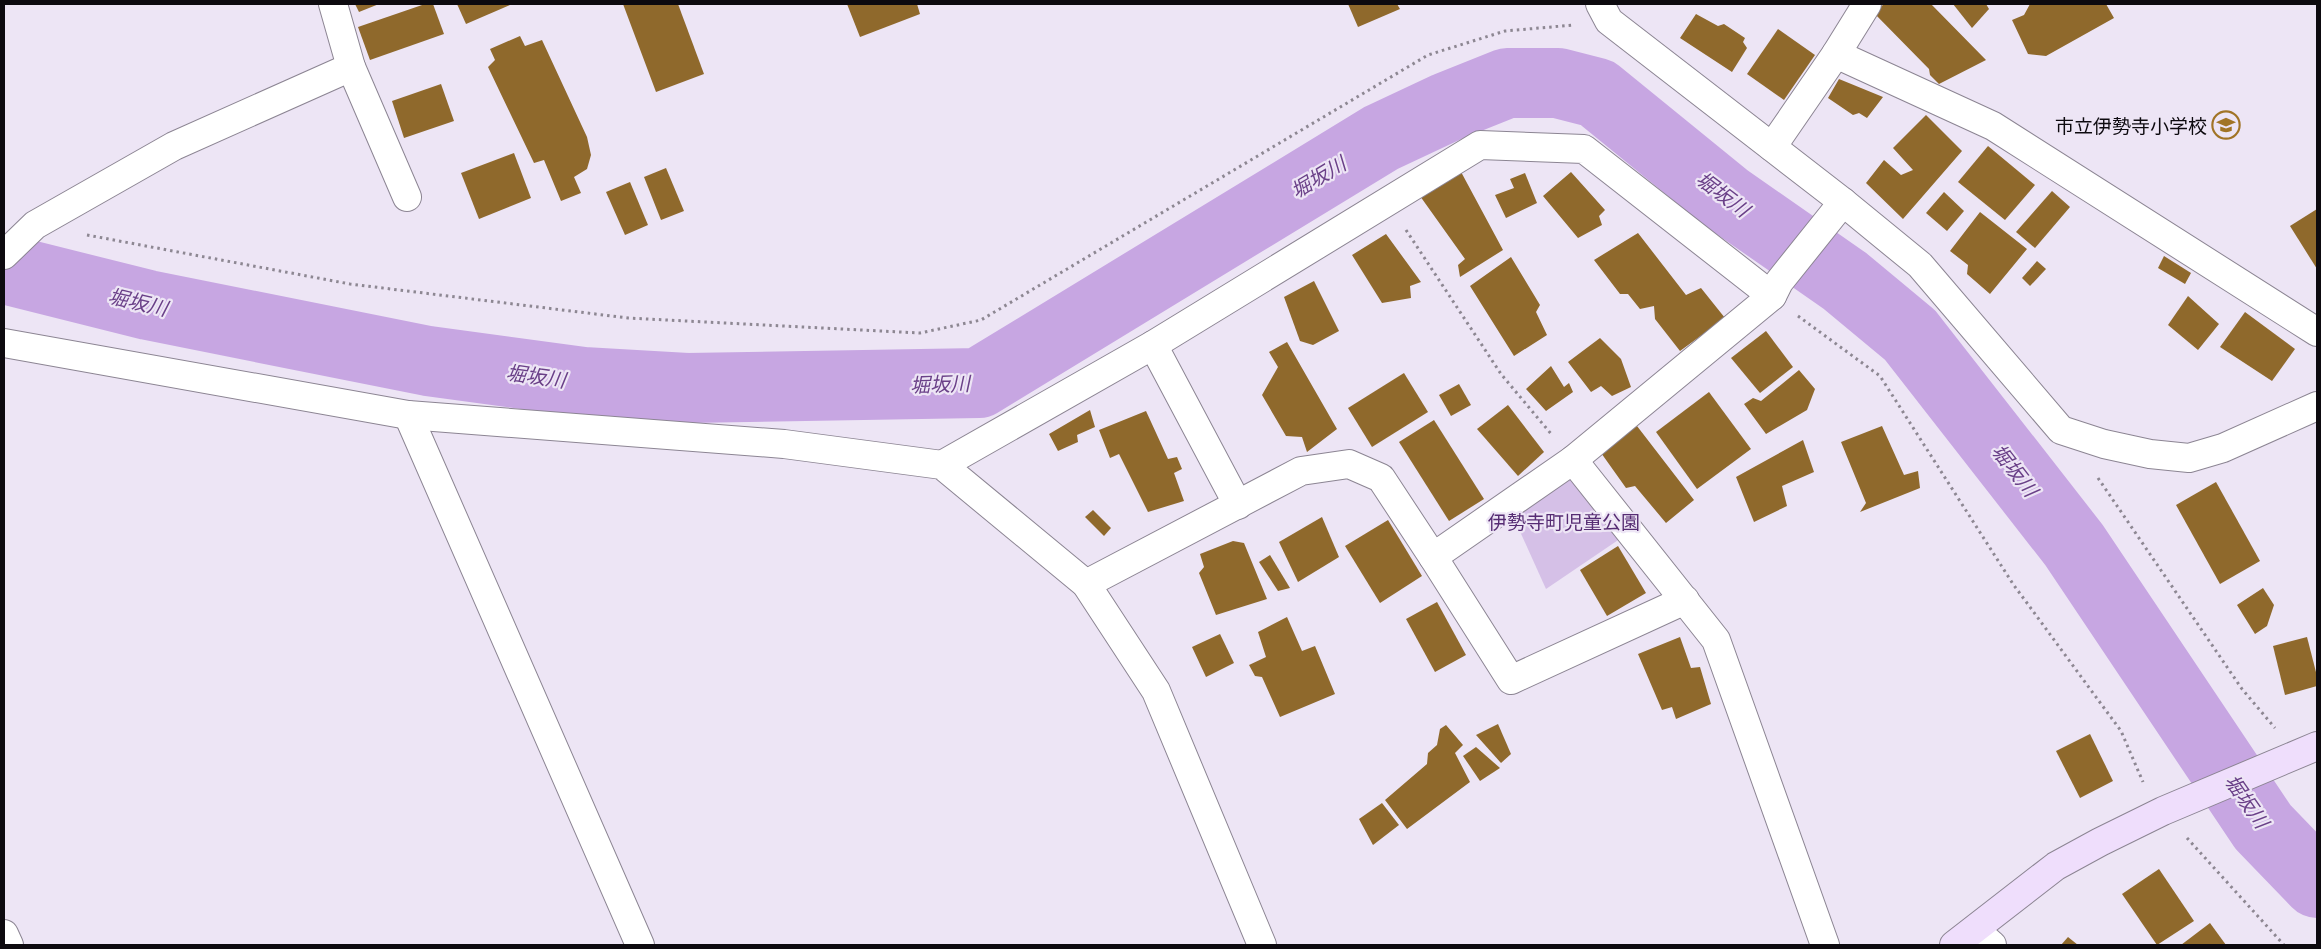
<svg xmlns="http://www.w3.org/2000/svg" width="2321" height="949" font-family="'Titillium Web','Noto Sans JP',sans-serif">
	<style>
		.green { fill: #d5c0e7 }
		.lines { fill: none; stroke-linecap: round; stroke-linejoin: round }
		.river { stroke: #c7a6e2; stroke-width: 70 }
		.building { fill: #8f692c }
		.street-casing { stroke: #8c8593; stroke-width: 30 }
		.secondary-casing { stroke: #8c8593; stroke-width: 30 }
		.path { stroke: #8d8792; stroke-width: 3; stroke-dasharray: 2.5 4; stroke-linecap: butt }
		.street { stroke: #fff; stroke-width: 28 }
		.secondary { stroke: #efdefc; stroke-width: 28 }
		.labels { text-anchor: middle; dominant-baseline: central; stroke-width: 4.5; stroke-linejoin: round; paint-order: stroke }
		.poi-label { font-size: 19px; fill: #0d0a0f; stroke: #ede5f5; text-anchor: end }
		.park-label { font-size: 19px; fill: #562c73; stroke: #ede5f5 }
		.water-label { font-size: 20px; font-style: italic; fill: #6a4088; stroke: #ede5f5 }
	</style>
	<rect width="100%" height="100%" fill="#ede5f5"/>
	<path class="green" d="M1573,460L1630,532L1546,589L1508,505Z"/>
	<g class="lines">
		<path class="river" d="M4,269L148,305L428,361L583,382L687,388L979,383L1381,138L1447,107L1507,83H1558L1597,93L1726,198L1845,281L1910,335L2074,545L2263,827L2317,883"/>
	</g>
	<g class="building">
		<path d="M355,4H379L359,12Z"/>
		<path d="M425,4H433L444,34L370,60L358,27Z"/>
		<path d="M457,4H509L510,5L466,24Z"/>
		<path d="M623,4H678L704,74L656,92Z"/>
		<path d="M847,4H917L920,14L860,37Z"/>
		<path d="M1348,4H1397L1400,9L1358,27Z"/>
		<path d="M1884,4H1931L1986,60L1939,84L1930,75L1929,69L1874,13Z"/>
		<path d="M1953,4H1986L1989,9L1972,28Z"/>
		<path d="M2030,4H2106L2114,18L2046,56L2028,54L2012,20L2024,15Z"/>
		<path d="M1696,14L1718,26L1724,24L1745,38L1743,42L1747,48L1732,72L1680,38Z"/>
		<path d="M1778,29L1815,55L1784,100L1747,74Z"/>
		<path d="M520,36L525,46L542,40L587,137L591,155L587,169L574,177L581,193L561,201L544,160L534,163L488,67L495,60L490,49Z"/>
		<path d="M1839,79L1883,97L1867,118L1859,113L1853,115L1828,98Z"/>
		<path d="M441,84L454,121L404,138L392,101Z"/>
		<path d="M1926,115L1962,151L1903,219L1866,183L1884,160L1901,175L1913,170L1893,148Z"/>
		<path d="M1988,146L2035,185L2005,220L1958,182Z"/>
		<path d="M514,153L531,198L479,219L461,173Z"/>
		<path d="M666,168L684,211L661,220L644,177Z"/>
		<path d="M1460,170L1503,250L1460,277L1458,265L1465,259L1420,196Z"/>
		<path d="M1571,172L1605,210L1599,216L1602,225L1578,238L1543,196Z"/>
		<path d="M1525,173L1537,203L1506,218L1495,195L1514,188L1510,179Z"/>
		<path d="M630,182L648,225L625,235L606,192Z"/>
		<path d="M2052,191L2070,207L2035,248L2016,232Z"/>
		<path d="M1944,192L1964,211L1947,231L1926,213Z"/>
		<path d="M2317,209V269L2290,226Z"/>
		<path d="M1980,212L2027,249L1990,294L1967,274L1968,265L1950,251Z"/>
		<path d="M1638,233L1686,295L1701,288L1725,318L1680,351L1655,319L1654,306L1640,309L1628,294H1620L1594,260Z"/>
		<path d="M1386,234L1421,282L1410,286L1411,298L1382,303L1352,255Z"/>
		<path d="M2164,256L2191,273L2185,284L2158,268Z"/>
		<path d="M1511,257L1540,305L1536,312L1547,335L1514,356L1470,286Z"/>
		<path d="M2037,261L2046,269L2030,286L2022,278Z"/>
		<path d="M1314,281L1339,331L1313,345L1300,341L1284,297Z"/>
		<path d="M2188,296L2219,324L2198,350L2168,325Z"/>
		<path d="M2245,312L2295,349L2272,381L2220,347Z"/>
		<path d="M1766,331L1793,367L1760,393L1731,358Z"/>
		<path d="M1600,338L1621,359L1631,387L1612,396L1601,386L1591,392L1568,362Z"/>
		<path d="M1287,342L1337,429L1307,452L1302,437L1286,436L1262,395L1278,367L1269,352Z"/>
		<path d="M1551,366L1564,387L1569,383L1573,392L1546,411L1526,389Z"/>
		<path d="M1799,370L1815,389L1807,410L1766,434L1744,404L1753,398L1761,401Z"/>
		<path d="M1404,373L1428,412L1372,447L1348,408Z"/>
		<path d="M1459,384L1471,405L1451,416L1439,395Z"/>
		<path d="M1709,392L1751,449L1697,489L1656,432Z"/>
		<path d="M1508,405L1544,452L1518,476L1477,429Z"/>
		<path d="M1090,410L1095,427L1077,435L1078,442L1058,451L1049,434Z"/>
		<path d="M1146,411L1168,459L1177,457L1182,469L1174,473L1184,501L1148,512L1119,454L1110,458L1099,430Z"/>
		<path d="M1434,420L1484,499L1449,521L1399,442Z"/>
		<path d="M1637,426L1694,500L1666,523L1635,486L1626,488L1599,450Z"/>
		<path d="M1882,426L1904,475L1918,471L1920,488L1860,512L1866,503L1841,442Z"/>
		<path d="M1803,440L1814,472L1782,486L1787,506L1754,522L1736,477Z"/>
		<path d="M2216,482L2260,561L2220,584L2176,505Z"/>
		<path d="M1093,510L1111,528L1104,536L1085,517Z"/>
		<path d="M1322,517L1339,557L1298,582L1279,542Z"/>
		<path d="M1388,520L1422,576L1380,603L1345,546Z"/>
		<path d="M1233,541L1244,543L1267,599L1216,615L1199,573L1204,567L1200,554Z"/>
		<path d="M1618,546L1646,593L1607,616L1580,570Z"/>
		<path d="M1270,555L1290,588L1278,591L1259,562Z"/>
		<path d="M2263,588L2274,605L2267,626L2255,634L2237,605Z"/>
		<path d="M1437,602L1466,655L1435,672L1406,619Z"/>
		<path d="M1287,617L1302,651L1315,646L1335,694L1280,717L1262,677L1255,676L1249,665L1266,657L1258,632Z"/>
		<path d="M1220,634L1234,663L1206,677L1192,647Z"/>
		<path d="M1680,637L1691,668L1700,667L1711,704L1676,719L1672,707L1662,710L1638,654Z"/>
		<path d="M2307,637L2317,676V686L2285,695L2273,646Z"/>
		<path d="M1498,724L1511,754L1501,763L1476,735Z"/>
		<path d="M1446,725L1463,745L1455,753L1470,782L1407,829L1385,800L1427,764L1428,753L1437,745L1440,729Z"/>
		<path d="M2090,734L2113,781L2080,798L2056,751Z"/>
		<path d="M1476,747L1500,768L1480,781L1463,756Z"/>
		<path d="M1382,803L1399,825L1373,845L1359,819Z"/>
		<path d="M2159,869L2194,921L2157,945L2122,894Z"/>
		<path d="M2210,923L2226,945H2181Z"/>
		<path d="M2068,937L2078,945H2061Z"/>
	</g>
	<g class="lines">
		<g class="street-casing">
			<g id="street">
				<path d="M1600,4L1609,21L1843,202L1920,265L2061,430L2104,444L2150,454L2189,458L2223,448L2317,406"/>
				<path d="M1836,54L1993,126L2317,332"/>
				<path d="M351,67L407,197"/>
				<path d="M1772,147L1836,54L1867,4"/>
				<path d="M4,255L35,225L174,146L351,67L333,4"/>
				<path d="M4,343L408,415L784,444L942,465L1086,584L1156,691L1262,945"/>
				<path d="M1153,345L1238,505"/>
				<path d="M408,415L640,945"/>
				<path d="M1573,460L1716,640L1825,945"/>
				<path d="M942,465L1153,345L1480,145L1584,149L1772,296"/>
				<path d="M1433,557L1511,680L1685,600"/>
				<path d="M1086,584L1301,471L1349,464L1381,478L1433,557L1573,460L1772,296L1779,282L1843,202"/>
				<path d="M1975,930L1992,945"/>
				<path d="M4,934L9,945"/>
			</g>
		</g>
		<g class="secondary-casing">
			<path id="secondary" d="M1954,945L2056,866L2100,842L2163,811L2317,746"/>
		</g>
		<g class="path">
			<path d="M1406,230L1501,374L1552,435"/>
			<path d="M87,235L350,284L628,318L920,333L981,320L1428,55L1505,31L1574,25"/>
			<path d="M1798,316L1880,376L2013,584L2121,731L2143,782"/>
			<path d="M2098,478L2242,689L2275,728"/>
			<path d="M2187,838L2284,945"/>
		</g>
		<use href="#street" class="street"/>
		<use href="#secondary" class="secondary"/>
	</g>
	<defs>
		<g id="school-ring" transform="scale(1.4375)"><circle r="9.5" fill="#ede5f5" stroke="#a17426" stroke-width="1.5"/><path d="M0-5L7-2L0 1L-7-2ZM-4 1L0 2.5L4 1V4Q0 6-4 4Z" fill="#a17426"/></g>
	</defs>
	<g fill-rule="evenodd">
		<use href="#school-ring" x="2226" y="125"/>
	</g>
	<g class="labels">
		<g class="poi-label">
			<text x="2207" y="125">市立伊勢寺小学校</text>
		</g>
		<g class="park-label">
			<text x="1564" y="521">伊勢寺町児童公園</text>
		</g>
		<g class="water-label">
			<text transform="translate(1318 177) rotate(-31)">堀坂川</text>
			<text transform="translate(1723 194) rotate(37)">堀坂川</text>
			<text transform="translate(138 302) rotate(13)">堀坂川</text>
			<text transform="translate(536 376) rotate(8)">堀坂川</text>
			<text transform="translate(940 384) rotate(-2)">堀坂川</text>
			<text transform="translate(2015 470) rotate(52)">堀坂川</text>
			<text transform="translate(2247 801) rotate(55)">堀坂川</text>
		</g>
	</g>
	<rect width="2321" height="949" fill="none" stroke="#0d0a0f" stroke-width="10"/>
</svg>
